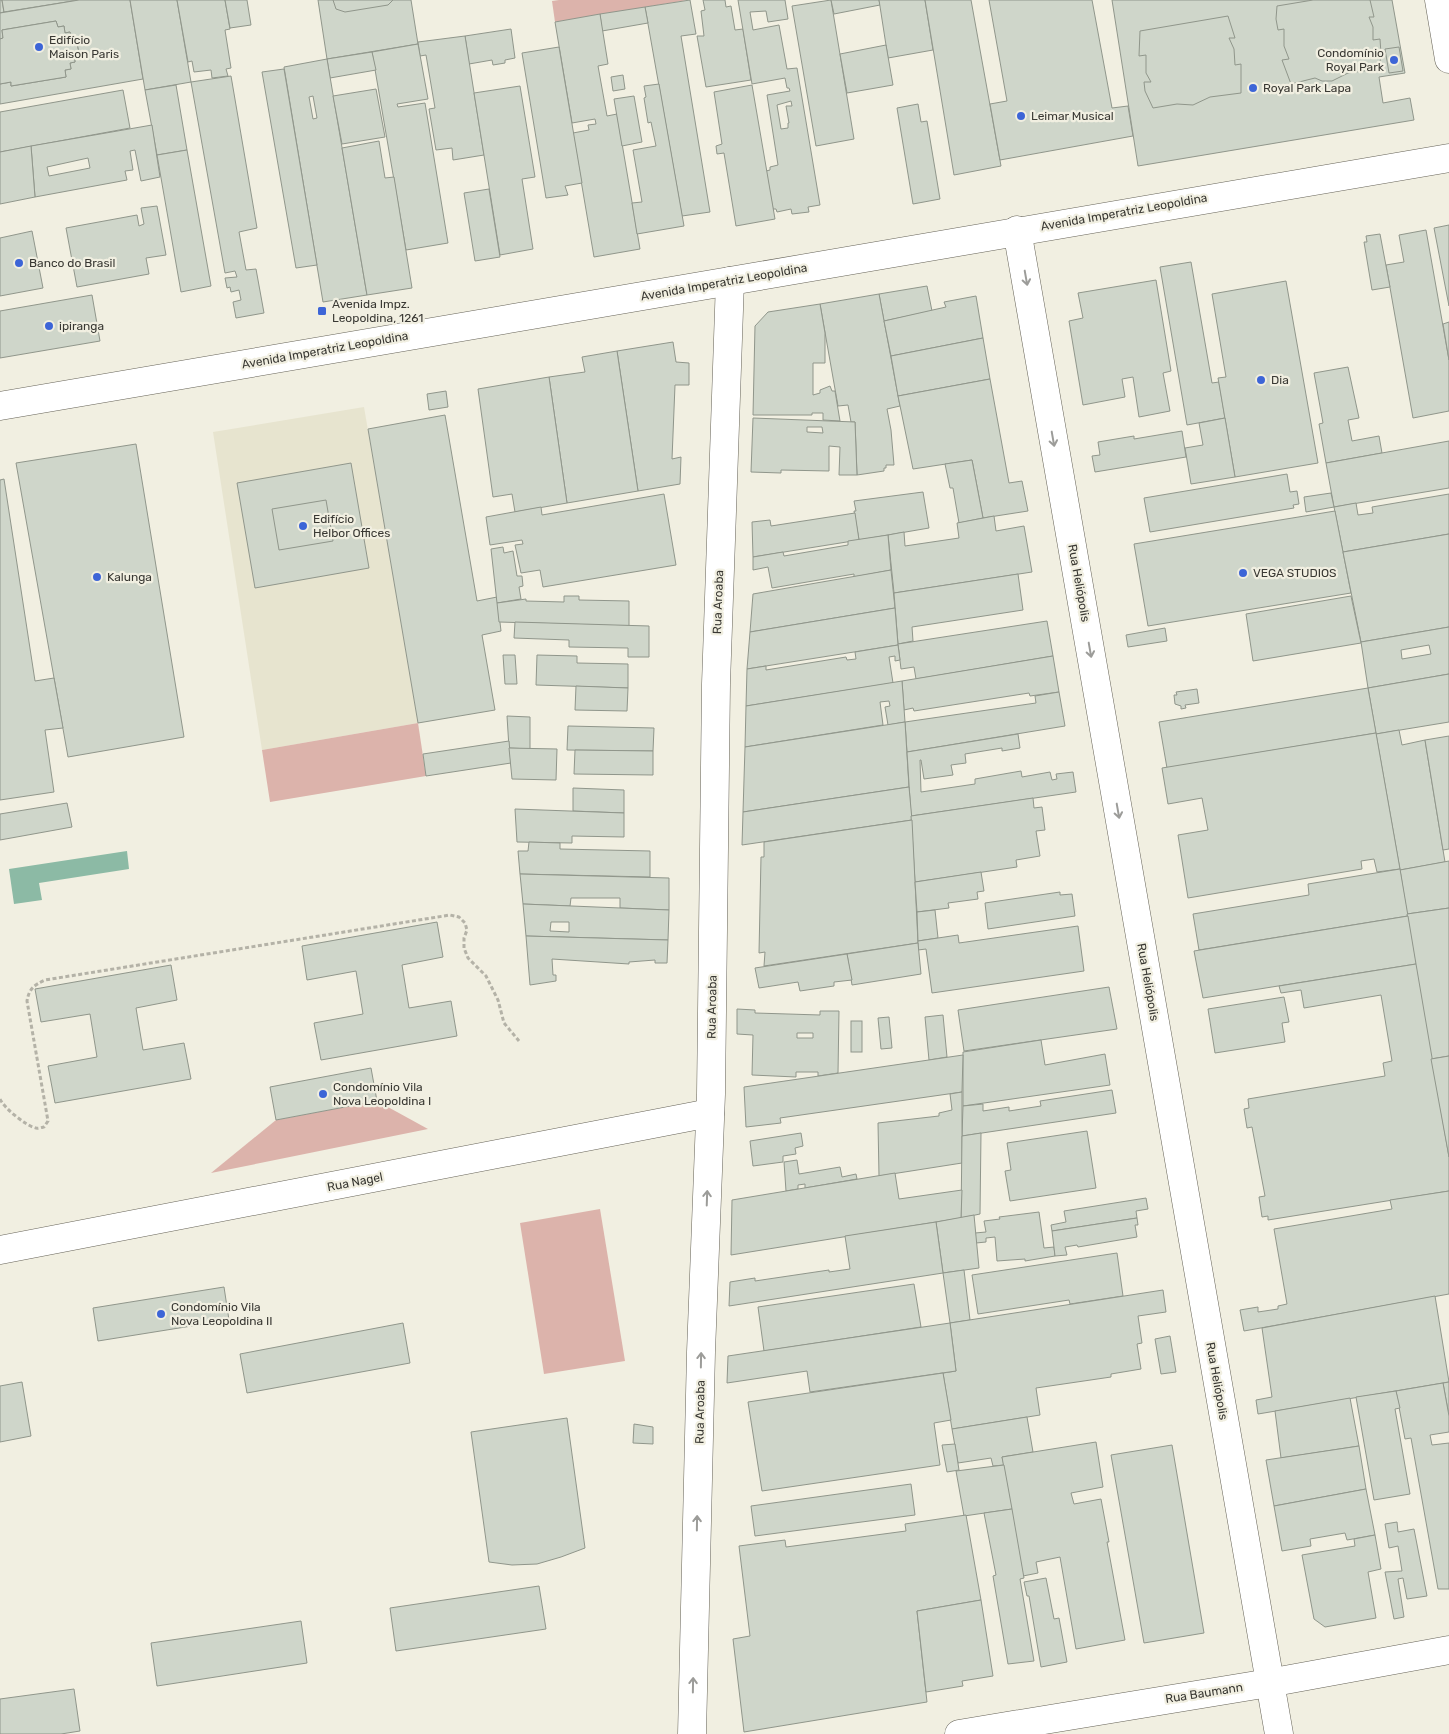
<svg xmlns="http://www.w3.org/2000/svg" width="1449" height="1734" font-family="Rubik,sans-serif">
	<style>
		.built { fill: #e7e4cf }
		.green { fill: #dcb3ab }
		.water { fill: #8cbaa5 }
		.building { fill: #cfd6ca; stroke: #90968b; fill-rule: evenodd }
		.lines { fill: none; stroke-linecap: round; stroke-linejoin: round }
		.street-casing { stroke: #666358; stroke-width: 29 }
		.secondary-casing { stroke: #666358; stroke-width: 29 }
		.path { stroke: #b4b2a7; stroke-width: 3; stroke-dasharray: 4 2.5; stroke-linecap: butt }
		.street { stroke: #fff; stroke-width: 28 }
		.secondary { stroke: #fff; stroke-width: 28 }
		.oneway { stroke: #9c9c99 }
		.poi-dot { fill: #3d65d7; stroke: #f1efe1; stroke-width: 2 }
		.labels { text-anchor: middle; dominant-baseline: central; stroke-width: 4.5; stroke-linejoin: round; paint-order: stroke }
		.poi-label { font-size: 12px; fill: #393833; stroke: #f1efe1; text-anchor: start }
		.street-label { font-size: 12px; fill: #393833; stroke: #f1efe1 }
	</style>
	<rect width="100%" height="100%" fill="#f1efe1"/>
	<path class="built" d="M364,407L418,723L262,750L213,432Z"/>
	<g class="green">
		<path d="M559,0H688L555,22L552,1Z"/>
		<path d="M418,723L426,776L270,802L262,750Z"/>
		<path d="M377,1101L428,1129L211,1173L276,1120Z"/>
		<path d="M600,1209L625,1361L544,1374L520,1223Z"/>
	</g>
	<path class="water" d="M127,851L129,869L39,883L42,900L14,904L9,869Z"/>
	<g class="building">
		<path d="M0,0H2L4,12L0,13Z"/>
		<path d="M2,0H79L4,12Z"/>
		<path d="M79,0H130L143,79L0,104V84L11,82V86L66,77L65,70L71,69L70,63L75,62L74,55L79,54L76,38L71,39L70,32L65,33L64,26L58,27L56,21L2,30L3,38L0,39V13Z"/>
		<path d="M130,0H177L191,82L145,90Z"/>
		<path d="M177,0H225L230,29L225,30L231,68L226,69L228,76L212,78L211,70L194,72L192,61L188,62Z"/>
		<path d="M225,0H247L251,25L230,28Z"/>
		<path d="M318,0H411L418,44L327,59Z"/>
		<path d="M333,0H393L388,5L345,12L336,9Z"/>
		<path d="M690,0L696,34L681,36L710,212L682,216L645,7Z"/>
		<path d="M703,0H725L726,7L731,6L735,30L743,29L751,80L706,87L697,36H704L701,11L705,10Z"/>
		<path d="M738,0H785L788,19L768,22L766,11L750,12L753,30L779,25L787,69L797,68L820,205L808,207L809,212L792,214L791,209L777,212L776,209H773L766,171L770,170V167L778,165L767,95L790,91L789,88H787L785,78L752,84ZM791,101L792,106H786L789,123H788V128L781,129L777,105Z"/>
		<path d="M831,0L854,139L816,146L792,6Z"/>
		<path d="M831,0H879L880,5L834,14Z"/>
		<path d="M879,0H925L933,50L888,58Z"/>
		<path d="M925,0H971L1001,166L954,175Z"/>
		<path d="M989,0H1092L1112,108L1128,106L1133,136L1000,160L990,104L1007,101Z"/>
		<path d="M1112,0H1392L1405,73L1379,77L1383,103L1410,98L1414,120L1138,166Z"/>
		<path d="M1313,0H1370L1374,17H1369L1373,27V40L1380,39L1381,54L1379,69L1348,73L1332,81H1322L1315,78L1291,84L1282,60L1289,59L1284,46V29L1278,30L1276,19L1277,6Z"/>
		<path d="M645,7L648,23L602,31L600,14Z"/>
		<path d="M600,14L608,64L598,66L607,116L617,114L640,249L594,257L573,133L589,130L588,125L596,124L595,119L572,123L555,22Z"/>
		<path d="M1228,16L1235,38H1229L1234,49L1235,65L1241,64V93L1210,97L1193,105L1177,104L1153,108L1145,91L1144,82H1151L1146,73V55L1139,56L1140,31Z"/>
		<path d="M56,21L58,27L64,26L65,33L70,32L71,39L76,38L79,54L74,55L75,62L70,63L71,69L65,70L66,77L11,86V82L0,84V39L3,38L2,30Z"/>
		<path d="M511,29L515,58L505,60V63L493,65L492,60L469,64L465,36Z"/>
		<path d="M465,36L484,155L453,160L452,148L436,150L429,109L435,108L426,55L420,56L418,42Z"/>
		<path d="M418,44L428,99L397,104L398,107L425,103L448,243L406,250L372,52Z"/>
		<path d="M886,45L893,85L847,93L840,54Z"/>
		<path d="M559,47L582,183L565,186L568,195L546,198L522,53Z"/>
		<path d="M1399,47L1403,71L1389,73L1385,49Z"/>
		<path d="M372,52L376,70L330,78L327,59Z"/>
		<path d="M327,59L367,295L323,302L284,67ZM313,96L317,118L313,119L309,97Z"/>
		<path d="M284,69L317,265L296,268L262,72Z"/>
		<path d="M623,75L625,89L613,91L611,77Z"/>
		<path d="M231,76L257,228L239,232L246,270L256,269L264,313L236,318L233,302L241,300L239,290L231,292L230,287L227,288L225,278L237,277L235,271L225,273L191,82Z"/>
		<path d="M659,84L684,226L637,234L632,203L642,202L633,150L656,146L651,122L648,123L644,98L646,97L644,86Z"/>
		<path d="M176,85L187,150L157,155L145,90Z"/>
		<path d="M752,85L775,219L736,226L724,153L717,154L716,146L722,144L714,92Z"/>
		<path d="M520,86L535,177L522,179L533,249L500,255L474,93Z"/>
		<path d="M376,89L385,137L342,144L333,96Z"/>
		<path d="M123,90L130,128L0,152V112Z"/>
		<path d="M634,96L642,142L622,146L614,99Z"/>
		<path d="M918,104L921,122L927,121L940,199L913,204L897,108Z"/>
		<path d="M152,125L160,177L141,181L135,150L130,151L133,170L125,171L127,180L35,197L31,146ZM88,158L90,168L49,176L47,167Z"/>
		<path d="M379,141L385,178L394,177L412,288L367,295L342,148Z"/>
		<path d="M31,146L35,197L0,204V152Z"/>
		<path d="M187,150L211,286L181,292L157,155Z"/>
		<path d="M489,189L500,257L475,261L464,193Z"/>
		<path d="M157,206L166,255L146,258L149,274L77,287L66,228L137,215L139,226L144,224L141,208Z"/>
		<path d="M1449,225V306L1434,228Z"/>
		<path d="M1426,230L1449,360V411L1413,418L1386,265L1404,262L1399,235Z"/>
		<path d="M32,231L43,288L0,296V238Z"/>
		<path d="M1380,234L1390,287L1372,290L1364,242H1367L1366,236Z"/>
		<path d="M1191,262L1212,383L1219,382L1225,418L1187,425L1160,267Z"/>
		<path d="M1156,280L1171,371L1163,373L1170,411L1139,417L1133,377L1122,379L1125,397L1083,405L1069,321L1083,318L1078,293Z"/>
		<path d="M1286,281L1318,463L1235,477L1218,378L1226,377L1212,294Z"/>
		<path d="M927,286L932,311L884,321L879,294Z"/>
		<path d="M879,294L900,406L887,409L891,430L894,465H886V468H884V471L857,475L855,422H851L848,405L838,406L820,304Z"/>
		<path d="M92,295L100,341L0,358V311Z"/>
		<path d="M976,296L983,338L891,356L884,321L946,307L944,302Z"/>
		<path d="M820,304L825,333V363H813V395L820,393V390L830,386L832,391H835L840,421L823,420V413H812V415H753L755,326L768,312Z"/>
		<path d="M1449,322V360L1443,324Z"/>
		<path d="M983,338L990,379L898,396L891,356Z"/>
		<path d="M673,342L676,362L689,363V385H675L672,459L681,457L680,484L638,491L617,351Z"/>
		<path d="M617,351L638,491L567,503L549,377L585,372L582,357Z"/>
		<path d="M1348,367L1359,418L1348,420L1352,441L1379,436L1382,453L1326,463L1319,424L1323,423L1314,373Z"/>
		<path d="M549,377L567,503L515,512L512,494L493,497L478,389Z"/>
		<path d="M990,379L1009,483L1022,481L1028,511L983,518L972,460L913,469L898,396Z"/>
		<path d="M446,391L448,407L429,410L427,394Z"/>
		<path d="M445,415L477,601L497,597L501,631L482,635L495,710L418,723L368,429Z"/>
		<path d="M753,418L855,422L857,475H839L840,447L829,446V471L781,470V473L751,472ZM807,427H822L823,433L807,432Z"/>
		<path d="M1225,418L1235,477L1191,484L1185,448L1203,445L1199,423Z"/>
		<path d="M1182,431L1186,457L1095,472L1092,456L1100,455L1098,442L1134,436V439Z"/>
		<path d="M1449,441V488L1334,507L1326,463Z"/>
		<path d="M136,444L184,737L68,757L16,463Z"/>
		<path d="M972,460L983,518L959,523L953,488H950L945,464Z"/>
		<path d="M351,463L369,568L255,588L237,483Z"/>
		<path d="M1287,474L1290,492L1297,491L1299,504L1293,505L1294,508L1150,532L1144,498Z"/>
		<path d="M4,479L35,681L54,678L63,728L45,730L54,792L0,800V480Z"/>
		<path d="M923,492L929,528L859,540L854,511H856L854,501Z"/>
		<path d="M1331,493L1334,507L1306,512L1304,497Z"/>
		<path d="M664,494L676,565L543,587L540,570L521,573L515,545L523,544L522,540L490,545L486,517L541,507L542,515Z"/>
		<path d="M1449,494V534L1343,552L1334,507L1356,503L1358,515L1373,513L1372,507Z"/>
		<path d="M326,500L333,541L279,550L272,509Z"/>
		<path d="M1335,511L1351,593L1148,626L1134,544Z"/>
		<path d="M855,513L859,540L753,557L752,522L770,520L771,526Z"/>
		<path d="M994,516L996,531L1024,526L1032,572L894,593L888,535L904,532L905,546L959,538L957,523Z"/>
		<path d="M1449,534V627L1361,642L1343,552Z"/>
		<path d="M888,535L891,570L854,577V574L772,588L768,567L753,570V557L783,552L784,556L848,545V541Z"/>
		<path d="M503,547L504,553L513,551L517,576H522L523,586L519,587L521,599L497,603L491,549Z"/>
		<path d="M891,570L895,608L750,632L753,594Z"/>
		<path d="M1018,574L1023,610L912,627L913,641L898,644L894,593Z"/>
		<path d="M564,596H579V600L629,601V626L499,622L497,603L526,599V601L564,602Z"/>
		<path d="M1351,596L1361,643L1253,661L1246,614Z"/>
		<path d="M895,608L898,645L747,669L750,632Z"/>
		<path d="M1047,621L1053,656L916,679L914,667L901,669L898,644Z"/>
		<path d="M515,622L649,626V657H628V648L569,647V640L514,638Z"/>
		<path d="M1449,627V674L1368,688L1361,642ZM1429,645L1431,654L1402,659L1401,650Z"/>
		<path d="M1165,628L1167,641L1128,647L1126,635Z"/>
		<path d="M898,645L900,660L895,661V656L889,657L893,683L746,706L747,669L766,666V670L846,657L847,660L856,659L855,652Z"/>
		<path d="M503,655H515L517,684H505Z"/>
		<path d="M537,655L577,656V663L628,664V688L536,685Z"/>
		<path d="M1053,656L1059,692L1030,696L1029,693L914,711L913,708L904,710L902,681Z"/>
		<path d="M1449,674V722L1376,734L1368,688Z"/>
		<path d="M902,681L905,722L888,725L885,707L890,706L889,701L880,702L883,725L745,747L746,706Z"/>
		<path d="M576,686L628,688L627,711L575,710Z"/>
		<path d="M1368,688L1376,733L1167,768L1159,722Z"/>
		<path d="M1197,689L1199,703L1185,705L1186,708L1181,709V706L1175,704L1174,695H1177L1176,692Z"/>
		<path d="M1059,692L1065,726L907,752L905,722L1036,703L1035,696Z"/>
		<path d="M507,716L530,717V749L509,748Z"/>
		<path d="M905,722L909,787L743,812L745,747Z"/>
		<path d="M568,726L654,728L653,751L567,750Z"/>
		<path d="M1399,730L1402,745L1425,740L1445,862L1400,870L1376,734Z"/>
		<path d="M1376,733L1400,869L1377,872L1374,859L1361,861L1362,869L1188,898L1178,835L1208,830L1202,798L1168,804L1162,768Z"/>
		<path d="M1018,734L1020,748L1002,751V748L965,754L966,763L951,765L953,775L924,779L921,760H920L921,792L975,784V779L1021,771L1022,777L1050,772L1052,780L1057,779L1056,774L1073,772L1076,792L911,816L907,752Z"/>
		<path d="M1449,736V849L1443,850L1425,740Z"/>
		<path d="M509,741L511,763L426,776L423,754Z"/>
		<path d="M509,748L557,749L556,780L512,779Z"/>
		<path d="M575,750L653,751V775L574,774Z"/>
		<path d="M909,787L912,820L742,845L743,812Z"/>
		<path d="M573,788L624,790V813L573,811Z"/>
		<path d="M1033,798L1034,808L1042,807L1045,830L1036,831L1040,856L1016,860L1017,867L915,882L911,816Z"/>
		<path d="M67,803L72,827L0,840V814Z"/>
		<path d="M515,809L624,813V837L572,836V843L517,842Z"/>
		<path d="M912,820L918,943L764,966L765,952L759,953L761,857H764V842Z"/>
		<path d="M529,842L560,843V849L650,851V877L520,874L518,851H528Z"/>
		<path d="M1449,861V908L1407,914L1400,870Z"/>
		<path d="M1400,869L1408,916L1199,950L1193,914L1309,895L1308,884Z"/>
		<path d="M981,872L984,891L977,892L978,899L948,903L949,908L917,912L915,882Z"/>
		<path d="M520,874L669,878V910L620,908V898H571L570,906L523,904Z"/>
		<path d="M1060,892V895L1072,894L1075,916L988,929L985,903Z"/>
		<path d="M523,904L669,910L668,940L526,936ZM551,922H569V932L550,931Z"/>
		<path d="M1449,908V1056L1431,1059L1407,914Z"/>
		<path d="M935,910L938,938L918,941L917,912Z"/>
		<path d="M1408,916L1416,964L1203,998L1194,951Z"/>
		<path d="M437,922L443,957L402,965L409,1008L451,1001L457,1036L321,1060L314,1023L363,1014L356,971L307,980L302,946Z"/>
		<path d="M1078,926L1084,971L932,993L926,949L918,950V941L958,935L959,943Z"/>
		<path d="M526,936L668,940L667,963H655V960L629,962V964L552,959L553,975H556V981L530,985Z"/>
		<path d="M918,943L921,974L852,985L847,954Z"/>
		<path d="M847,954L852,980L834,982V986L800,991L798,982L759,988L755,968Z"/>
		<path d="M1416,964L1449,1157V1191L1268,1220V1216L1262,1217L1259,1197L1265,1196L1252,1127L1247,1128L1244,1109L1249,1108L1248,1099L1385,1076L1383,1063L1392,1061L1381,995L1304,1008L1301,990L1281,993L1279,986Z"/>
		<path d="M171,965L177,1000L136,1008L143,1050L184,1043L191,1079L55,1103L48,1066L97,1057L90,1014L41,1022L35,989Z"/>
		<path d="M1109,987L1117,1029L964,1051L958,1010Z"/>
		<path d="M1284,997L1289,1022L1282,1023L1285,1042L1215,1053L1208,1009Z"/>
		<path d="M737,1009L755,1010V1013L820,1015V1011H839L838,1073L818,1076V1072H796V1077L752,1075L753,1035L737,1034ZM797,1033H813V1038H797Z"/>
		<path d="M943,1015L947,1057L929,1060L925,1017Z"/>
		<path d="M889,1017L892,1048L881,1049L878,1018Z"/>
		<rect x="851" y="1021" width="11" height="31"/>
		<path d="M1041,1040L1045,1065L1105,1054L1110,1085L963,1106V1052Z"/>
		<path d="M963,1055L962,1092L780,1118L781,1123L746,1127L744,1087Z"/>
		<path d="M1449,1056V1157L1431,1059Z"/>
		<path d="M371,1068L377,1101L276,1120L270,1087Z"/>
		<path d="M1112,1090L1116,1113L962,1136L963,1106L983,1104V1111L1009,1107V1111L1041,1106L1040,1101Z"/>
		<path d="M962,1092V1163L879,1176L878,1123L939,1116V1113L952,1110L950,1094Z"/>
		<path d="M1087,1131L1096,1188L1010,1201L1005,1171L1011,1170L1007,1143Z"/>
		<path d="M801,1133L803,1146L795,1148L796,1154L783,1156V1162L753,1166L750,1141Z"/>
		<path d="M981,1133L980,1214L961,1218L962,1136Z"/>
		<path d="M797,1160L799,1174L840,1167L842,1177L856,1174L857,1179L805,1188V1184L798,1185V1189L786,1191L784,1162Z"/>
		<path d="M895,1173L899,1199L962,1190L961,1218L731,1255L732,1200Z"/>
		<path d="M1449,1191V1294L1244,1331L1240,1310L1258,1307V1312L1278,1309V1306L1287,1304L1274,1229L1392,1209L1390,1200Z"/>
		<path d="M1146,1198L1148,1209L1136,1211L1137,1218L1052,1231L1051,1225L1066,1222L1064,1211Z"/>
		<path d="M1039,1212L1044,1248L1054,1247L1055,1256L1025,1261V1259L997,1261L995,1237L986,1238V1242L976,1243L975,1233L986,1232L984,1221L1000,1219L999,1217Z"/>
		<path d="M974,1215L979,1268L943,1273L936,1222Z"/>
		<path d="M1137,1218L1138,1225H1135L1137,1237L1078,1247L1077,1245L1065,1247L1067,1255L1055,1256L1052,1231Z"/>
		<path d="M936,1222L943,1273L729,1306L730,1282L755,1278V1281L829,1270V1272L850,1269L845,1236Z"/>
		<path d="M1117,1253L1123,1296L1070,1304L1069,1300L978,1314L972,1275Z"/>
		<path d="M964,1270L970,1320L950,1323L943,1273Z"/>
		<path d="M914,1284L921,1327L764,1351L758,1307Z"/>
		<path d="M224,1287L229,1320L98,1341L93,1308Z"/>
		<path d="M1163,1290L1166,1312L1138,1316L1142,1343L1137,1344L1141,1369L1111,1374V1377L1036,1388L1040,1415L952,1429L943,1373L956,1371L950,1323Z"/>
		<path d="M1435,1296L1449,1382L1258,1414L1256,1400L1272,1397L1262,1328Z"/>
		<path d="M403,1323L410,1363L247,1393L240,1354Z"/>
		<path d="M950,1323L956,1371L810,1392L807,1371L727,1383L728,1356Z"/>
		<path d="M1170,1336L1176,1372L1161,1374L1155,1339Z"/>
		<path d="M943,1373L951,1420L934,1423L940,1465L762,1491L748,1402Z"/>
		<path d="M22,1382L31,1436L0,1442V1386Z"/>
		<path d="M1449,1382V1416L1443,1383Z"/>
		<path d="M1443,1383L1449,1416V1432L1430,1435L1432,1445L1449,1443V1589H1438L1411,1438L1405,1439L1396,1391Z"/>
		<path d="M1396,1391L1400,1408L1395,1409L1410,1494L1374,1500L1356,1397Z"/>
		<path d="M1350,1398L1359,1446L1281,1458L1275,1411Z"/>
		<path d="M1027,1417L1033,1452L1002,1457L1004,1465L993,1466L991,1458L958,1463L952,1429Z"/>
		<path d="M567,1418L585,1548L561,1557L537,1564L512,1565L489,1562L471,1432Z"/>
		<path d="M634,1424L653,1427V1444L633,1443Z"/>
		<path d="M1096,1442L1103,1487L1071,1493L1074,1504L1101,1499L1109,1542H1107L1125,1640L1076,1649L1060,1557L1036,1562L1038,1573L1023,1576L1002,1457Z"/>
		<path d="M955,1444L959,1470L947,1472L942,1445Z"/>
		<path d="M1172,1445L1204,1633L1144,1643L1111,1455Z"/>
		<path d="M1359,1446L1366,1489L1274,1506L1266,1460Z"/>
		<path d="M1004,1465L1012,1509L964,1516L956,1471Z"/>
		<path d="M911,1484L915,1515L755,1536L751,1506Z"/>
		<path d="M1366,1489L1375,1535L1347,1540L1345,1533L1310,1539L1311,1546L1282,1551L1274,1506Z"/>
		<path d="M1012,1509L1024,1578L1020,1579L1034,1661L1008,1664L993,1576L996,1575L984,1513Z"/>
		<path d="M966,1515L981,1600L917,1611L927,1702L744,1732L733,1639L750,1636L739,1546L785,1540L786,1547L906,1531L905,1524Z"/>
		<path d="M1397,1522L1398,1532L1414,1529L1427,1596L1407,1599L1403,1578L1398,1579L1404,1617L1394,1619L1385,1572L1402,1571L1398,1546L1389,1548L1385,1524Z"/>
		<path d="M1375,1535L1381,1569L1368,1572L1376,1618L1325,1627L1314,1619L1302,1555L1355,1546L1354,1539Z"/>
		<path d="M1046,1578L1054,1619L1059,1618L1067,1662L1041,1667L1029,1596H1027L1024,1582Z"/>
		<path d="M539,1586L546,1629L396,1651L390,1608Z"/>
		<path d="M981,1600L993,1676L962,1681L963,1686L926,1692L917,1611Z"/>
		<path d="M301,1621L307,1663L157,1686L151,1643Z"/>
		<path d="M74,1689L80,1731L61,1734H0V1699Z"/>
	</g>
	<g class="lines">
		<g class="street-casing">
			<g id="street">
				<path d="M1439,0L1449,59"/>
				<path d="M1017,230L1279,1734"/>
				<path d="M0,1250L710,1113"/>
				<path d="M692,1734L701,1352L711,1094L716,684L730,281"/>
				<path d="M959,1734L1269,1683L1449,1650"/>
			</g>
		</g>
		<g class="secondary-casing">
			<path id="secondary" d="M0,406L1449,158"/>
		</g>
		<path class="path" d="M0,1099C4,1108 26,1126 36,1128C37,1129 43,1127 44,1127L48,1121L27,1001C29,989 34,985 45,980L450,915L459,917L465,923L467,930L464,938V948L468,958L486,976L498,1000L504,1023L519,1041"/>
		<use href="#street" class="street"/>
		<use href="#secondary" class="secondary"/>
	</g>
	<defs><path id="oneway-shaft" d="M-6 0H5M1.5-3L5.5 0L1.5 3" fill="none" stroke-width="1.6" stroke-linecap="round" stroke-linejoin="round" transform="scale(1.25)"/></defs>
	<g class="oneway">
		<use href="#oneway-shaft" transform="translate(1026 278) rotate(80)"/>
		<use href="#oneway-shaft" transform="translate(1053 439) rotate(80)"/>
		<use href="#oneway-shaft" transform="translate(1090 650) rotate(80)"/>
		<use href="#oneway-shaft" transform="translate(1118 811) rotate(80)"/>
		<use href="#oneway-shaft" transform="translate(707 1198) rotate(-88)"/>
		<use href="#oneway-shaft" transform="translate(701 1360) rotate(-89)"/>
		<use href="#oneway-shaft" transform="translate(697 1523) rotate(-89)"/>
		<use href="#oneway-shaft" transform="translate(693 1685) rotate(-89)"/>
	</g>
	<g class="poi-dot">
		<circle cx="39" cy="47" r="5"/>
		<circle cx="1394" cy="60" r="5"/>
		<circle cx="1253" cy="88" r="5"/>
		<circle cx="1021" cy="116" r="5"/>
		<circle cx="19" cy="263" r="5"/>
		<rect x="317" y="306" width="10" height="10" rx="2.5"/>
		<circle cx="49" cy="326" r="5"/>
		<circle cx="1261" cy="380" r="5"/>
		<circle cx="303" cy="526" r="5"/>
		<circle cx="1243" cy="573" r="5"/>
		<circle cx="97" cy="577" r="5"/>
		<circle cx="323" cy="1094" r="5"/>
		<circle cx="161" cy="1314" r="5"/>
	</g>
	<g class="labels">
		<g class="poi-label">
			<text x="49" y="40">Edifício<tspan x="49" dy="14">Maison Paris</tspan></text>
			<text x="1384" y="53" text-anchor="end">Condomínio<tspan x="1384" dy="14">Royal Park</tspan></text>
			<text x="1263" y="88">Royal Park Lapa</text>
			<text x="1031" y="116">Leimar Musical</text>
			<text x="29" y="263">Banco do Brasil</text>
			<text x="332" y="304">Avenida Impz.<tspan x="332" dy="14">Leopoldina, 1261</tspan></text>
			<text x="59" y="326">ipiranga</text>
			<text x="1271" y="380">Dia</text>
			<text x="313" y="519">Edifício<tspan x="313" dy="14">Helbor Offices</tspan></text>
			<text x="1253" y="573">VEGA STUDIOS</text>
			<text x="107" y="577">Kalunga</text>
			<text x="333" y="1087">Condomínio Vila<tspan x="333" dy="14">Nova Leopoldina I</tspan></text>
			<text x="171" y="1307">Condomínio Vila<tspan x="171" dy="14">Nova Leopoldina II</tspan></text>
		</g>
		<g class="street-label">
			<text transform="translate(1124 212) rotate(-10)">Avenida Imperatriz Leopoldina</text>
			<text transform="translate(724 282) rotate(-10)">Avenida Imperatriz Leopoldina</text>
			<text transform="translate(325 350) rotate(-10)">Avenida Imperatriz Leopoldina</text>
			<text transform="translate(1079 583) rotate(80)">Rua Heliópolis</text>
			<text transform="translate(718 602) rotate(-88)">Rua Aroaba</text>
			<text transform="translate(1148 982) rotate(80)">Rua Heliópolis</text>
			<text transform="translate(712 1007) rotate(-89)">Rua Aroaba</text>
			<text transform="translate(355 1182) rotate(-11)">Rua Nagel</text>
			<text transform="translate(1217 1381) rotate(80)">Rua Heliópolis</text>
			<text transform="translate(700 1412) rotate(-89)">Rua Aroaba</text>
			<text transform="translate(1204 1693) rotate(-9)">Rua Baumann</text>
		</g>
	</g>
</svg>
